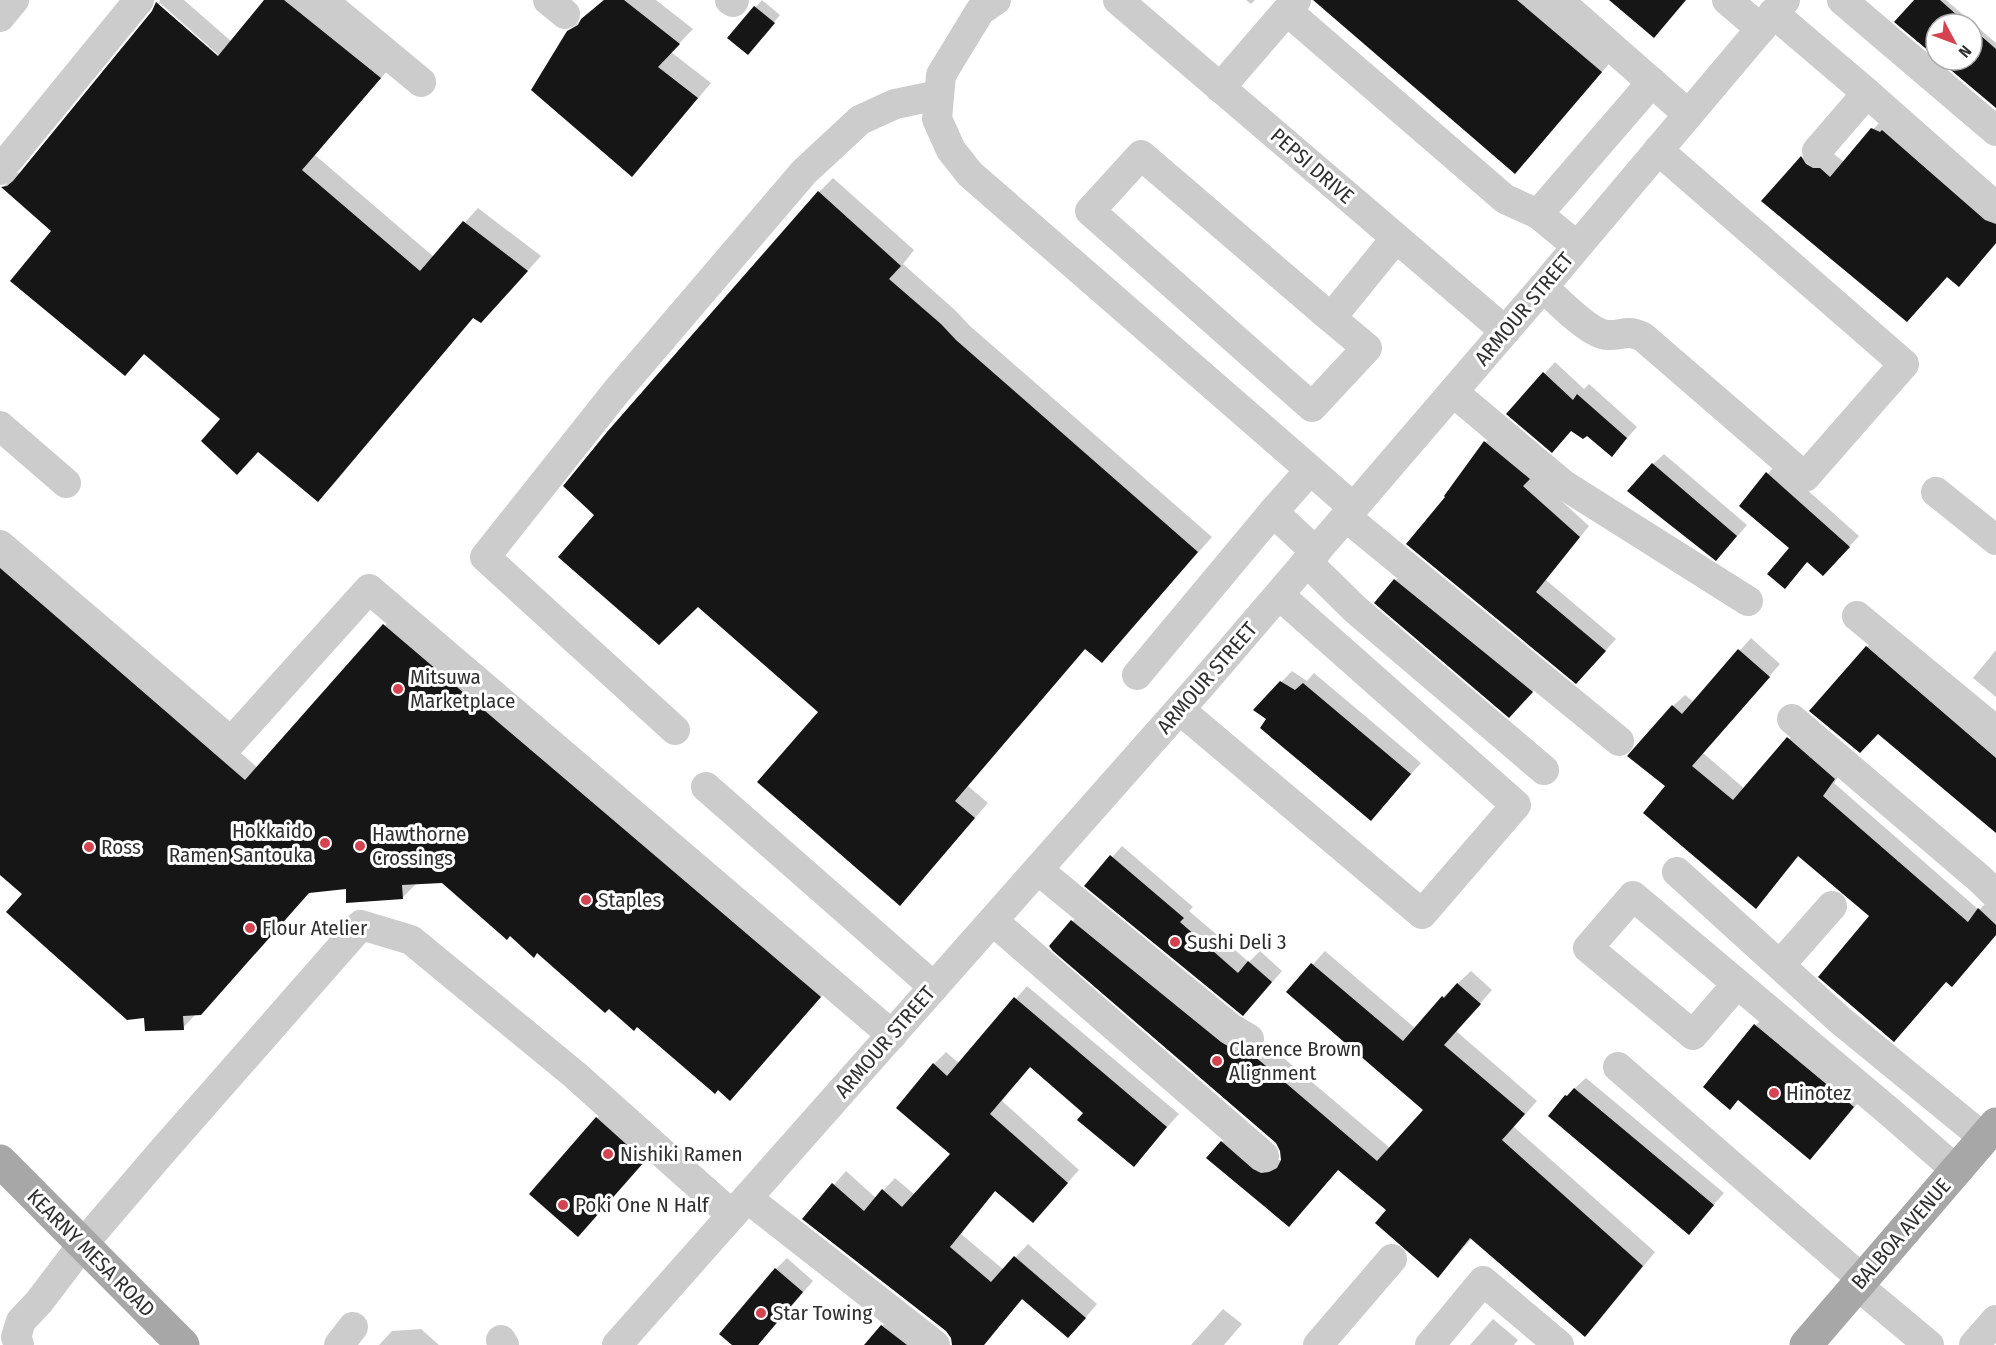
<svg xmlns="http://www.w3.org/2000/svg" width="1996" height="1345" font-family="'Fira Sans Condensed',sans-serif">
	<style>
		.shadow { fill: #0003; fill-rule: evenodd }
		.building { fill: #161616 }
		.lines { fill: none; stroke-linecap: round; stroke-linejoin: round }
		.minor { stroke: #ccc; stroke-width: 30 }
		.major { stroke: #a7a7a7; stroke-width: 33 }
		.poi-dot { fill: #d4434f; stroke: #fff; stroke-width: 2 }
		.labels { text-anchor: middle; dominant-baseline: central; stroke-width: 6; stroke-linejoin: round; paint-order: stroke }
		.street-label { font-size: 21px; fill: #2f2f2f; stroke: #fff }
		.poi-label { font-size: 21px; fill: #2f2f2f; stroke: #fff; text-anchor: start }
	</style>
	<rect width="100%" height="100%" fill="#fff"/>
	<g class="shadow">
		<path d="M160,0H184L232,42L266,0H315L394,63L315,155L434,257L478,208L541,256L495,307L474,317L332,486L318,500L145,353L125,374L53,231L3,187L17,173L23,172L154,12ZM160,3L224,60L222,62L158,5Z"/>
		<path d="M603,0H656L693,29L671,52L711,83L646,160L632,174L568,32Z"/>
		<path d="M762,0L780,15L755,46L729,37Z"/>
		<path d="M1246,0H1255L1251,4Z"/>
		<path d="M1314,0H1548L1615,57L1515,172Z"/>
		<path d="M1916,0H1946L1996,43V106L1941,60H1972V24H1936V55Z"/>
		<path d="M1887,114L1996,203V244L1959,285L1948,276L1763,200L1816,143L1834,154L1844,162Z"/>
		<path d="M833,178L914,250L903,264L955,310L970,326L1212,537L1102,661L1086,648L968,786L988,803L900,904L821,712L596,515L819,192Z"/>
		<path d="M1555,362L1584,389L1589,384L1637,427L1612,455L1587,434L1508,414Z"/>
		<path d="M1496,431L1533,475L1589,526L1546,580L1616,639L1587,671L1446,495L1486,442Z"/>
		<path d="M1664,454L1747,525L1727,548L1653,464Z"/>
		<path d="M1777,463L1859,536L1833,564L1808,561L1785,587L1791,547L1741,506Z"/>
		<path d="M0,544L258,768L397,612L832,984L743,1086L637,1025L538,951L511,934L443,881L415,883V885L402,898L347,887L310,891L183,1028L145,1016L24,894L0,873Z"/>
		<path d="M1406,569L1542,681L1520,705L1376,603Z"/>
		<path d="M1881,632L1996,732V831L1878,732L1867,647Z"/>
		<path d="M1751,638L1780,664L1703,753L1745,789L1800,727L1846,766L1834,783L1979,910L1991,898L1996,902V935L1952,985L1800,855L1756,906L1667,786L1673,706L1685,695L1694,702Z"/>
		<path d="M1996,650V697L1973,678Z"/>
		<path d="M1292,671L1307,681L1314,673L1421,763L1381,808L1255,709Z"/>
		<path d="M1122,846L1193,907L1189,911L1249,962L1260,951L1282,971L1254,1003L1087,886Z"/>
		<path d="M1085,907L1254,1041L1266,1043L1390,1148L1425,1110L1288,992L1325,951L1416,1029L1443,997L1471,971L1492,990L1456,1031L1537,1101L1514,1127L1655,1252L1598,1322L1585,1335L1472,1238L1438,1276L1389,1209L1339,1169L1289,1225L1222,1142L1235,1129L1274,1160H1283L1281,1149L1276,1142L1051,946Z"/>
		<path d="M1027,986L1179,1114L1133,1165L1086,1112L1031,1066L1002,1101L1079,1170L1033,1221L996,1190L961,1234L1004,1270L1028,1244L1097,1304L1080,1324L1023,1298L984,1345H954L952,1337L947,1330L804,1219L846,1171L876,1198L895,1178L915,1195L952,1154L934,1064L946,1052L960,1064Z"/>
		<path d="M1770,1011L1867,1092L1824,1144L1810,1158L1756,1025Z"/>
		<path d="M1586,1078L1724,1193L1689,1233L1550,1116L1566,1096Z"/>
		<path d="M600,1115L647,1157L578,1235L531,1194Z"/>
		<path d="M787,1258L813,1281L758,1345H734L776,1269Z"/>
		<path d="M1223,1309L1242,1324L1224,1345H1191Z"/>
		<path d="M889,1319L923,1345H866Z"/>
		<path d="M1493,1319L1518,1340L1514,1345H1470Z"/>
		<path d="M421,1329L439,1345H379L392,1331Z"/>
	</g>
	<g class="building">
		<path d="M264,0H284L381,78L302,170L420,271L463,221L528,271L481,323L473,318L318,502L258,452L237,475L201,441L220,419L144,354L125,376L10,281L51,231L1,187L7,186L13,181L152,11L156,2L218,56Z"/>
		<path d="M604,0H624L680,44L658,67L698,98L632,177L531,90L567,31L578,25L581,19Z"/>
		<path d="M1313,0H1517L1602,72L1515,174Z"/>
		<path d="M1609,0H1686L1654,38Z"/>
		<path d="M1914,0H1940L1967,24H1936V57L1894,22Z"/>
		<path d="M754,6L775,23L748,55L727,38Z"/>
		<path d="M1972,28L1996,49V108L1939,60H1972Z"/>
		<path d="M1871,128L1880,132L1882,130L1985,220L1996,224V243L1959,287L1947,277L1907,322L1761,201L1801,156L1806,164L1813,168H1820L1830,177Z"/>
		<path d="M818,191L901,266L889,279L941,324L956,340L1198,552L1102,663L1085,649L955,801L975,818L900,906L757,782L818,712L698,607L659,645L558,557L594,515L563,486L607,432Z"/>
		<path d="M1543,372L1573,400L1577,394L1627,438L1612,457L1587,436L1583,439L1571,431L1552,453L1506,414Z"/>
		<path d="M1484,441L1530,479L1523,486L1580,537L1536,592L1606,651L1576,684L1406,544L1445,497L1444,496Z"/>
		<path d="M1652,463L1737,536L1716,561L1627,491Z"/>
		<path d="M1766,472L1850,547L1823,576L1807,562L1785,589L1767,574L1789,548L1739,506Z"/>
		<path d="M0,568L245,780L383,624L821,997L730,1101L718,1090L715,1094L637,1027L634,1031L609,1009L605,1013L537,953L534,958L510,936L507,940L442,883L402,885L403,899L346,903V889L309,893L201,1015L183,1016L184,1030L145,1031L144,1018L127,1020L6,912L22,894L0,875Z"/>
		<path d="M1394,579L1533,692L1509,718L1374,603Z"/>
		<path d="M1866,646L1996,758V833L1878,734L1860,753L1809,711Z"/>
		<path d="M1738,649L1770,677L1692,766L1733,800L1787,737L1835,779L1823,796L1968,922L1978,908L1996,925V935L1952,987L1946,982L1894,1042L1818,977L1869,916L1798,856L1756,909L1643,813L1665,786L1627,756L1672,705L1682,714Z"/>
		<path d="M1280,681L1295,690L1303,683L1411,774L1371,821L1260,728L1266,719L1253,710Z"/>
		<path d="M1110,855L1184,918L1180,922L1238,973L1248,961L1272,982L1243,1016L1084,886Z"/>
		<path d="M1071,920L1221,1042L1241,1054L1253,1055L1377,1161L1423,1110L1286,992L1311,963L1403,1041L1442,996L1444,998L1457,983L1481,1004L1444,1045L1525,1114L1502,1140L1643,1266L1585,1337L1470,1238L1438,1278L1375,1223L1386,1210L1338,1170L1289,1227L1206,1158L1221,1141L1253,1169L1261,1173L1269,1172L1277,1168L1281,1160L1280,1151L1276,1143L1053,951L1049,946Z"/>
		<path d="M1014,997L1167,1127L1134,1167L1077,1120L1083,1113L1030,1067L990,1114L1068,1183L1033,1223L995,1191L950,1247L991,1282L1014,1256L1086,1318L1068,1338L1022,1299L984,1345H952L951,1338L946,1331L802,1219L832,1183L864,1211L882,1189L902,1207L950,1154L896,1108L933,1063L947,1076Z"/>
		<path d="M1754,1024L1854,1107L1810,1160L1738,1100L1730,1110L1703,1087Z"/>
		<path d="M1574,1088L1714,1205L1689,1235L1548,1116L1565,1095L1567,1096Z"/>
		<path d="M596,1117L645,1161L578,1237L529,1194Z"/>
		<path d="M775,1268L803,1292L758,1345H732L719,1334Z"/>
		<path d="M881,1325L907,1345H864Z"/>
	</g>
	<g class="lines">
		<g class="minor">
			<path d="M322,0L421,82"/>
			<path d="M548,0L565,14"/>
			<path d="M730,0L733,2L734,0"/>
			<path d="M996,0L980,11L941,75L937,119L951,150L970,174L1354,508"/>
			<path d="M1118,0L1505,331"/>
			<path d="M1558,0L1688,114"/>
			<path d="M1727,0L1761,29"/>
			<path d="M1842,0L1996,131"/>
			<path d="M1287,11L1505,199L1538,214L1577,246"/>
			<path d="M1773,13L1867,93L1817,151"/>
			<path d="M0,17L14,0"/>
			<path d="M1220,88L1296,0"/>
			<path d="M1867,93L1996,207"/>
			<path d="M0,170L139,0"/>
			<path d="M1538,214L1652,82"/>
			<path d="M1543,287C1557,300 1585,329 1602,334C1619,339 1624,327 1643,337L1805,477L1904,364L1658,150"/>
			<path d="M1331,318L1141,155L1090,211L1312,407L1367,348L1331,318L1396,238"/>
			<path d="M1453,392L1564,485L1748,601"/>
			<path d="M0,426L66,483"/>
			<path d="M1310,470L1273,512L1316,552"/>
			<path d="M1936,492L1996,540"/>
			<path d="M1346,517L1619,741"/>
			<path d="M0,545L231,742L369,589L892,1035"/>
			<path d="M1307,562L1356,610L1544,770"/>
			<path d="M1857,616L1996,731"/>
			<path d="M1137,675L1273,512"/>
			<path d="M1180,710L1422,914L1516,805L1279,595"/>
			<path d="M1792,719L1980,879L1996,895"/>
			<path d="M675,730L485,557L616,392L804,172L860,120L895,104L939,95"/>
			<path d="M706,787L934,987"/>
			<path d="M1038,870L1232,1029L1249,1039"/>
			<path d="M1677,872L1841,1021L1984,1138"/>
			<path d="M993,921L1264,1156"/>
			<path d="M1780,965L1832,906"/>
			<path d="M1736,985L1693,1035L1588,948L1633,896L1891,1113L1956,1170"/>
			<path d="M1618,1067L1862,1279"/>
			<path d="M747,1198L935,1345"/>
			<path d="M1857,1285L1929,1345"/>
			<path d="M501,1340L504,1345"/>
			<path d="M19,1345L16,1337L21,1321L39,1302L83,1244L160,1154L361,925L411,940L575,1075L732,1215"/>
			<path d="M339,1345L353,1327"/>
			<path d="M617,1345L1202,684L1543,287L1785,0"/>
			<path d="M1318,1345L1392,1259"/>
			<path d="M1430,1345L1483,1281L1559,1345"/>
			<path d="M1974,1345L1996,1320"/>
		</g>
		<g class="major">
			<path d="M0,1161L183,1345"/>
			<path d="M1806,1345L1996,1124"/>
		</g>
	</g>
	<g class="poi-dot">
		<circle cx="398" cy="689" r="6"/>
		<circle cx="325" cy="843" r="6"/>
		<circle cx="360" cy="846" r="6"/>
		<circle cx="89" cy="847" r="6"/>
		<circle cx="586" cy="900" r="6"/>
		<circle cx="250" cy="928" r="6"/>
		<circle cx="1175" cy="942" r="6"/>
		<circle cx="1217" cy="1061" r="6"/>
		<circle cx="1774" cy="1093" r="6"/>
		<circle cx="608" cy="1154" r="6"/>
		<circle cx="563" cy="1205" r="6"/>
		<circle cx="761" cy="1313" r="6"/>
	</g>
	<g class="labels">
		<g class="street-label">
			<text transform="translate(1312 166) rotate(41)">PEPSI DRIVE</text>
			<text transform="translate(1524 309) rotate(-50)">ARMOUR STREET</text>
			<text transform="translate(1207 678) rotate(-49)">ARMOUR STREET</text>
			<text transform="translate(885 1042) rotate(-49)">ARMOUR STREET</text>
			<text transform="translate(1901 1234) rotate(-49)">BALBOA AVENUE</text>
			<text transform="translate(91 1253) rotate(45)">KEARNY MESA ROAD</text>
		</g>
		<g class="poi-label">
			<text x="410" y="677">Mitsuwa<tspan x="410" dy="24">Marketplace</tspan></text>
			<text x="313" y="831" text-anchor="end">Hokkaido<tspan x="313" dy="24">Ramen Santouka</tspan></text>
			<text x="372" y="834">Hawthorne<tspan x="372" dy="24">Crossings</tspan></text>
			<text x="101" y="847">Ross</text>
			<text x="598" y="900">Staples</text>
			<text x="262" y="928">Flour Atelier</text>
			<text x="1187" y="942">Sushi Deli 3</text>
			<text x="1229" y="1049">Clarence Brown<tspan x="1229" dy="24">Alignment</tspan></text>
			<text x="1786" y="1093">Hinotez</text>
			<text x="620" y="1154">Nishiki Ramen</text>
			<text x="575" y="1205">Poki One N Half</text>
			<text x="773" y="1313">Star Towing</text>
		</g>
	</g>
	<g transform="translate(1954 42) rotate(131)"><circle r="28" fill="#ffffff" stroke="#acacac" stroke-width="1.5"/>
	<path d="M0-4.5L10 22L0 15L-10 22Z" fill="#d4434f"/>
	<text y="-9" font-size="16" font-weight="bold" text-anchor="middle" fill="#2f2f2f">N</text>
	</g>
</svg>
